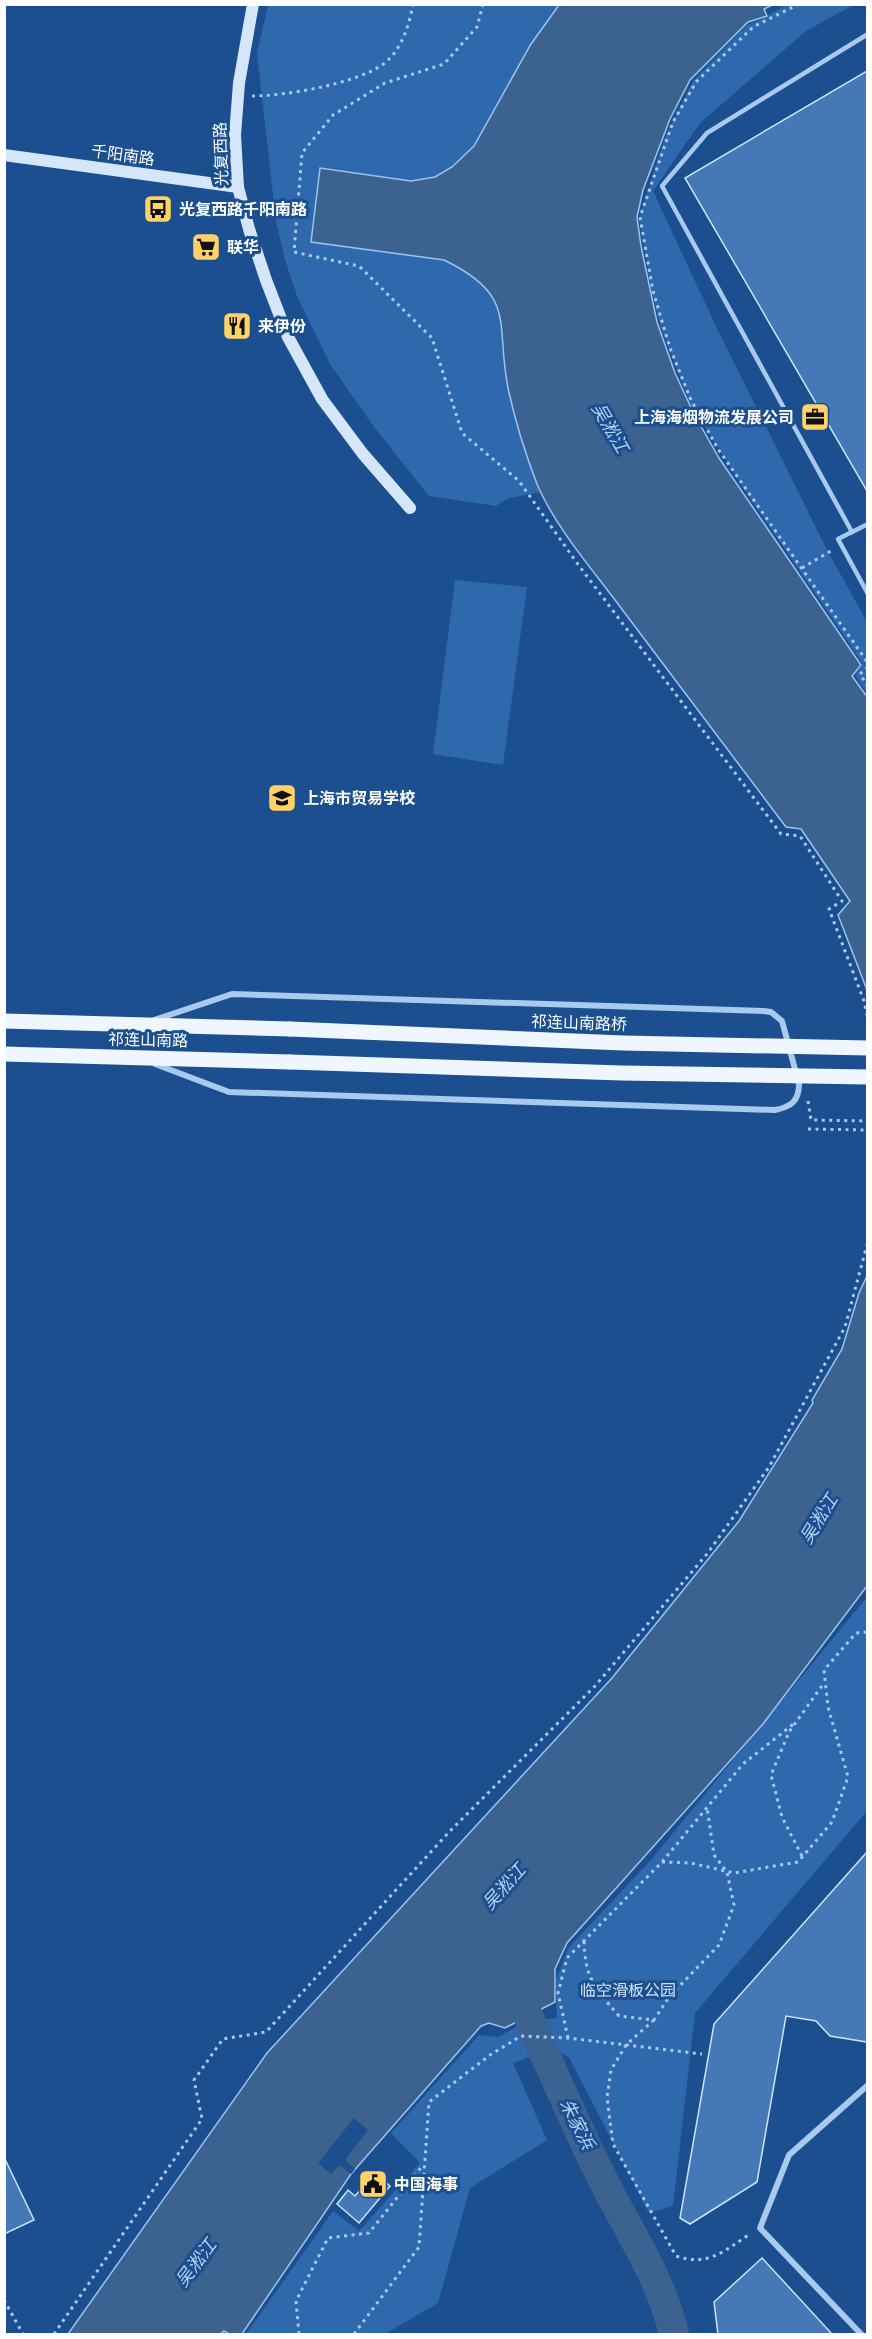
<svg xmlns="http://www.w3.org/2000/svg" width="872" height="2339" font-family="Arial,'Noto Sans SC',sans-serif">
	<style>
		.green { fill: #2e69ad }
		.water { fill: #3c6290; stroke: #9cc4f0; stroke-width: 1.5 }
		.pier { fill: #1b4f8f }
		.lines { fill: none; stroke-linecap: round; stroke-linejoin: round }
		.river { stroke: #3c6290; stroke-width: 30 }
		.building { fill: #4478b7; stroke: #cfe3fa; stroke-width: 1.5 }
		.path { stroke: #a9c9ee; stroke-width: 3; stroke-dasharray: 3 4.5; stroke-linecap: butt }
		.lane { stroke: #a9c9ee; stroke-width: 4.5 }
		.street { stroke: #a9c9ee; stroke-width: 6 }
		.secondary { stroke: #d6e6fa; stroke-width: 12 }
		.primary { stroke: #f0f6ff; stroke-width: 15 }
		.primary-bridge { stroke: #f0f6ff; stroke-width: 15 }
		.labels { text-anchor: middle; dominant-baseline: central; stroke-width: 6; stroke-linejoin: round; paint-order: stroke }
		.street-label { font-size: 16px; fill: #fff; stroke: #1b4f8f }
		.poi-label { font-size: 16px; font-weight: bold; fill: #fff; stroke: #1b4f8f; text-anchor: start }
		.park-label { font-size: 16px; fill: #cfe3fa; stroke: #1b4f8f }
		.water-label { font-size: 18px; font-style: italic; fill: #b5d3f5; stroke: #1b4f8f }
	</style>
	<rect width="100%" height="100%" fill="#1b4f8f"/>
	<g class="green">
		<path d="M268,5H559L531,44L474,146L452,167L435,177L411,181L320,168L312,242L444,260C465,270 486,282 497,304C508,328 503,360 508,386C514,423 527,458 541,492L509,498L496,506L429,496L374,427L330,364L297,296L285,260L276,221L257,53Z"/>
		<path d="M786,5H853L806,31L700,123L653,191L714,322L827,550L867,622V694L855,675L863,664L748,495L690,403L661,328L652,293L639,219L665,137L693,81L747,25L762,19Z"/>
		<path d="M455,580L527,587L503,765L433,754Z"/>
		<path d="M867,1597V1811L695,2013L673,2206L649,2213L569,2057L552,2049L513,2063L547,2140L470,2188L438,2303L385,2334H246L333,2211L359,2231L420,2163L391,2133L479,2035L498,2037L525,2022L557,2018L556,1980L568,1948L650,1861Z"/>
	</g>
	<g class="water">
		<path d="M559,5H772L764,9L767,16L748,22L690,80L670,119L643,190L637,217L641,246L657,322L675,373L694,414L719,458L861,665L852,676L868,698L867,990L838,915L850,901L801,829L786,827C731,754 676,681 621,608C593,570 555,527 537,484C525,453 515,421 508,388C495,322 518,296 444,260L311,242L320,168L411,181L435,177L452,167L474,146L531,44Z"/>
		<path d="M867,1276V1586L763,1724L567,1943L555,1969V2002L505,2028L489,2023L481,2026L351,2174L242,2334H229L224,2331L221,2334H68L267,2053L612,1678L739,1521L813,1403L812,1400L842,1349L859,1293Z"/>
	</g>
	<path class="pier" d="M354,2118L368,2130L345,2160L355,2169L351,2174L339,2165L331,2174L318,2163Z"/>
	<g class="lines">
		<path class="river" d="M511,1978C542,2046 570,2115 604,2182C629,2232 661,2278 674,2334"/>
	</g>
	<g class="building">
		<path d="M867,71V491L685,178Z"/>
		<path d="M867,1852V2042L830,2036L816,2021L786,2016L757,2182L690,2224L680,2218L714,2024Z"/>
		<path d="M4,2157L34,2220L4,2234Z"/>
		<path d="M375,2173L390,2186L359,2223L337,2204L348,2190L355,2196Z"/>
		<path d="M762,2258L832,2334H718L714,2302Z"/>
	</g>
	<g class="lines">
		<g class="path">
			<path d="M483,4L477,27L444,64L385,83L333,115L302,153L294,252L359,266L432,338L462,433L519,481L577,563L781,834L800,836L842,901L829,909L864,1001L868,1019"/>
			<path d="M799,4L753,27L696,82L673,122L640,217L653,291L670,348L691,400L718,449L868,663"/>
			<path d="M252,96C285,96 354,84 382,65C401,52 409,26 413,4"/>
			<path d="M802,568L834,549"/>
			<path d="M868,667L860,674L868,687"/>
			<path d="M808,1101L811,1120L868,1121"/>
			<path d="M808,1129L868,1130"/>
			<path d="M802,1856L782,1817L771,1775L789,1732L824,1683"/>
			<path d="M662,1862L691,1863L734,1873L798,1862L832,1822L848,1777L828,1707L824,1670L856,1633L868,1632"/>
			<path d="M584,1941C585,1979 595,1988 619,2016L654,2020L669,1997L719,1945L734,1905L727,1872L714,1855L707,1807"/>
			<path d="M654,2020L626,2045L611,2070L607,2097L613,2144L676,2256C708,2267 724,2251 750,2234"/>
			<path d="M568,2038L558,1993L567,1958L662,1862L743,1764L796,1722"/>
			<path d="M4,2300L23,2334"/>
			<path d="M54,2334L202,2119L194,2080L223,2039L266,2032L450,1831L595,1686L707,1554L769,1467L845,1327L868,1241"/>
			<path d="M299,2334L296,2301L328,2238L369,2233L423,2165"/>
			<path d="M354,2334L419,2247L429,2102L490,2055L521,2036L568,2038L702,2054"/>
		</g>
		<g class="lane">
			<path d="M868,524L838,539L868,594"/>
			<path d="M852,532L662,186L707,133L868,34"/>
		</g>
		<g class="street">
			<path d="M154,1020L232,994L764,1011L771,1012L782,1021L799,1084C799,1101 791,1107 775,1110L229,1092L155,1064"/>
			<path d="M861,2334L760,2228L789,2155L868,2085"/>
		</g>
		<g class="secondary">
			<path d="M253,4L239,83L235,135L238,187L249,229L266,280L288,337L322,399L363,454L410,508"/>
			<path d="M4,155L238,187"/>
		</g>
		<g class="primary">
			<path d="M4,1021L290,1029"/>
			<path d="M4,1054L290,1062"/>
		</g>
		<g class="primary-bridge">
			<path d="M290,1029L623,1043L868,1048"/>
			<path d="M290,1062L622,1073L868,1077"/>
		</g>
	</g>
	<defs>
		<g id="bus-square" transform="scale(1.5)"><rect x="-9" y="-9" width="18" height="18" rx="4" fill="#ffd166" stroke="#1b4f8f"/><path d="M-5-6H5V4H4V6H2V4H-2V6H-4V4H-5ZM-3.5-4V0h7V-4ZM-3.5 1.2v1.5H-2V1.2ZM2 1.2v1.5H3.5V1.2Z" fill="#111"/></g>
		<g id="supermarket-square" transform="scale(1.5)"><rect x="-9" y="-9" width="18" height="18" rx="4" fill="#ffd166" stroke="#1b4f8f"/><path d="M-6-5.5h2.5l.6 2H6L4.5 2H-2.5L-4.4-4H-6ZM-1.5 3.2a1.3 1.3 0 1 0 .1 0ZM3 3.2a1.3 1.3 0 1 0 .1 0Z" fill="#111"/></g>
		<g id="restaurant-square" transform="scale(1.5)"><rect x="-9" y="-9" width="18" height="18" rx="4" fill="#ffd166" stroke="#1b4f8f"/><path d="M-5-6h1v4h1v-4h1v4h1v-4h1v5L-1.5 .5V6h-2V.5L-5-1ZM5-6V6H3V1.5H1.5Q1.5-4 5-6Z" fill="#111"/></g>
		<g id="office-square" transform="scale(1.5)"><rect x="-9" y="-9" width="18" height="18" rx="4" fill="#ffd166" stroke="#1b4f8f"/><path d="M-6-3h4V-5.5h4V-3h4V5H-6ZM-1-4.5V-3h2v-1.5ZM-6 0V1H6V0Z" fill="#111"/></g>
		<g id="school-square" transform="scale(1.5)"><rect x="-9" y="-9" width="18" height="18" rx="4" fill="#ffd166" stroke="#1b4f8f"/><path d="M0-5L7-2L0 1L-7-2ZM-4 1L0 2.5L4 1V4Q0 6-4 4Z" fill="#111"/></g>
		<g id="civic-square" transform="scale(1.5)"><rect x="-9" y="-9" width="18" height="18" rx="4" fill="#ffd166" stroke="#1b4f8f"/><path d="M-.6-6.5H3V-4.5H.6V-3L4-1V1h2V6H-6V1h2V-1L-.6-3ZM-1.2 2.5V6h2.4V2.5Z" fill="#111"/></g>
	</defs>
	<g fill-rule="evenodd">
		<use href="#bus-square" x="158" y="209"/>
		<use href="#supermarket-square" x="206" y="247"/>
		<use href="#restaurant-square" x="237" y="326"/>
		<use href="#office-square" x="815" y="417"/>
		<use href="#school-square" x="282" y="798"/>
		<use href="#civic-square" x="373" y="2184"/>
	</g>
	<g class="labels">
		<g class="street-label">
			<text transform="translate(221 154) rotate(-92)">光复西路</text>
			<text transform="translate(123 155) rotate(8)">千阳南路</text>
			<text transform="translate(579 1023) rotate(2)">祁连山南路桥</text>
			<text transform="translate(148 1040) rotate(1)">祁连山南路</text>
		</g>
		<g class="poi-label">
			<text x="179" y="209">光复西路千阳南路</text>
			<text x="227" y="247">联华</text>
			<text x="258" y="326">来伊份</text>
			<text x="794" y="417" text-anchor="end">上海海烟物流发展公司</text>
			<text x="303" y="798">上海市贸易学校</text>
			<text x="394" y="2184">中国海事</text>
		</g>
		<g class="park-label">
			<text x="628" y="1990">临空滑板公园</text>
		</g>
		<g class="water-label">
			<text transform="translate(610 428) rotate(60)">吴淞江</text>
			<text transform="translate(819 1519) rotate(-58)">吴淞江</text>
			<text transform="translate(504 1887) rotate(-48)">吴淞江</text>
			<text transform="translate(577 2124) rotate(63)">朱家浜</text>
			<text transform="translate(196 2263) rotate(-53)">吴淞江</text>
		</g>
	</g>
	<rect width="872" height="2339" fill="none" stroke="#ffffff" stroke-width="12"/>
</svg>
